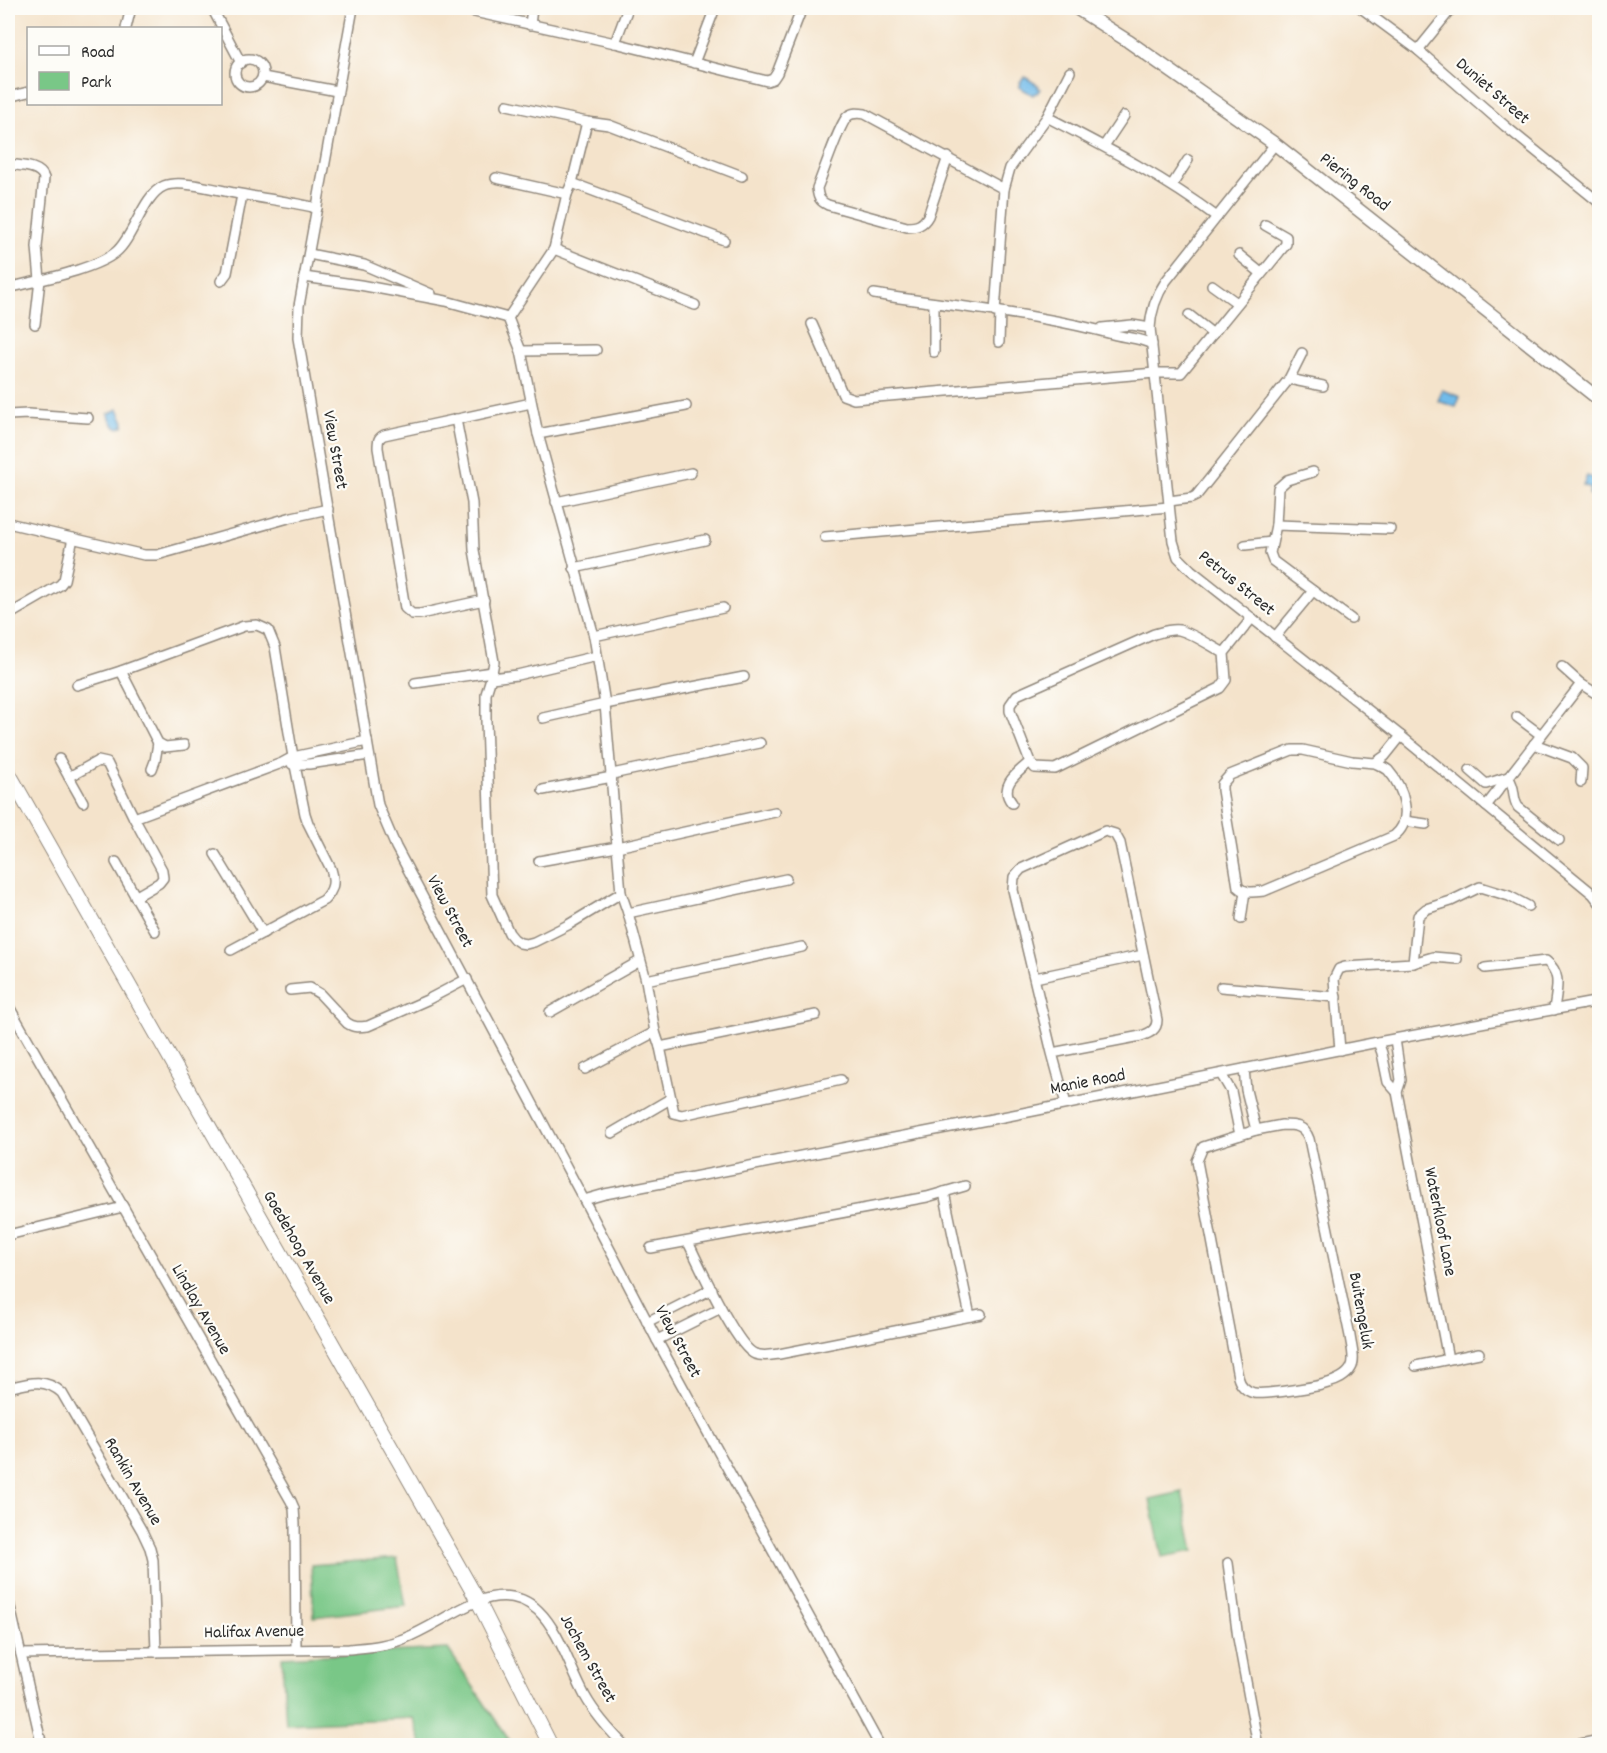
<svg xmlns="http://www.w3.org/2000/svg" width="1607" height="1753" font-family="Dekko,sans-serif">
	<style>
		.green { fill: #79c787; stroke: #527959; stroke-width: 1.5 }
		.water { fill: #71bbea; stroke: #4e738a; stroke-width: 1.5 }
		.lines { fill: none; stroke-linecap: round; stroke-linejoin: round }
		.minor-casing { stroke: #90877b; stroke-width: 12 }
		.tertiary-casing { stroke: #90877b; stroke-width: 15 }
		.secondary-casing { stroke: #90877b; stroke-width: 16 }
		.minor { stroke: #fff; stroke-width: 9 }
		.tertiary { stroke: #fff; stroke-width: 12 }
		.secondary { stroke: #fff; stroke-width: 14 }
		.labels { text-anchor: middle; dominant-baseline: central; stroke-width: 4.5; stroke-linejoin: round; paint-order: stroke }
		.street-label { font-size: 18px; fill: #2b2b2b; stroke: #fdfcf7 }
	</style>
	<rect width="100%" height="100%" fill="#fdfcf7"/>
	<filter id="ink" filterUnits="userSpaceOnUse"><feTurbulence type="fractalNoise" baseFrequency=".0167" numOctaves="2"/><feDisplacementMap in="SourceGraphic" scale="12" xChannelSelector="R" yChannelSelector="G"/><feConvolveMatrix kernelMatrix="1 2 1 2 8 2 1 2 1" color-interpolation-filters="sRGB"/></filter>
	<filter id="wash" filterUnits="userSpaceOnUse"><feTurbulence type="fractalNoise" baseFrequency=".008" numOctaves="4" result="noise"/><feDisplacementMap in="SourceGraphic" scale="24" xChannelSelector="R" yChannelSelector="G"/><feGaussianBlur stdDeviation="1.35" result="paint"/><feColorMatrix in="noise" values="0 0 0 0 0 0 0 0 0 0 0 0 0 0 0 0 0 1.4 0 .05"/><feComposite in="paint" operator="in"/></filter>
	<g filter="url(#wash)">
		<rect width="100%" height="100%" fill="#f4e3cb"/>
		<g class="green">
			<path d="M1182,1492L1194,1551L1162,1557L1150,1499Z"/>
			<path d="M397,1558L406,1606L314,1617L311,1565Z"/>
			<path d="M448,1649L511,1743L503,1746L422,1745L413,1718L286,1724L282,1657Z"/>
		</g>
		<g class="water">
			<path d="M1025,77L1039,86L1038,88L1040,89L1037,93H1035L1033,95L1019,87L1021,84L1020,82Z"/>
			<path d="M1442,390L1460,397L1456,407L1438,401Z"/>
			<path d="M118,409L124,422L123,426L119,428L114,426L108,414Z"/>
			<path d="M1587,476L1599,480V493L1598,498L1589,495L1590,488L1583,485Z"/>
		</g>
	</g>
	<g filter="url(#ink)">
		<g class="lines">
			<g class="minor-casing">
				<g id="minor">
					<path d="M212,8L241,63"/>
					<path d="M353,8L299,306L298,338L378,805L396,847L584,1200L657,1340L880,1746"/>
					<path d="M456,8L615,43L767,81L773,79L777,73L802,8"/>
					<path d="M1361,8L1418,50L1505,126L1600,203"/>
					<path d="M530,25L532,8"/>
					<path d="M126,28L131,8"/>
					<path d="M615,43L628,8"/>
					<path d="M1418,50L1452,8"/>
					<circle cx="249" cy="73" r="14"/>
					<path d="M694,63L715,8"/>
					<path d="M263,77L337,91"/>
					<path d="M8,97L28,92"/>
					<path d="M507,105L587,122L609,125L742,176"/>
					<path d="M1047,117C1105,147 1164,177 1217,217"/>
					<path d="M1275,144L1166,281C1156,296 1151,310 1150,328L1173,541L1178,557L1191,570L1401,736L1593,894L1600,903"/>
					<path d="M1104,146L1124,116"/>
					<path d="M948,157L928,216C923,225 917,227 907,227L828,205C819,201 818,197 817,188C823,174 839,125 847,117C852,112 859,113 865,114L1004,189"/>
					<path d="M8,164C19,166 40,165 44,178L37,247L40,280L35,324"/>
					<path d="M496,178L567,194"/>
					<path d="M572,183L724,240"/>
					<path d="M1172,185L1188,160"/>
					<path d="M554,249L695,305"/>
					<path d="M309,254L364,265L431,294"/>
					<path d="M1239,255L1261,273"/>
					<path d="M304,277L360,285L446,301L508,318"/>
					<path d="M221,281L227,273L242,195"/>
					<path d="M1212,285L1237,303"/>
					<path d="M8,288C35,281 95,270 116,252C134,237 143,195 164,186C181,179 221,191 240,194C266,199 292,202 317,208"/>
					<path d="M874,294C954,307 1038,313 1116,335C1128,338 1140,338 1152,344"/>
					<path d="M995,312L1004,189L1010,168L1047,117L1070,72"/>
					<path d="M1189,315L1213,334"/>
					<path d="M508,318L521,351L538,434L594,636L605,704L621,893L628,913L646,980L655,1032L660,1047L674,1113L682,1115L841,1080"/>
					<path d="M508,318L554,249L567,194L572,183L587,122"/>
					<path d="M812,324L843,395L854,399L1155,373H1181L1286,244V237L1265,225"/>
					<path d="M1102,328L1132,325L1150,328"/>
					<path d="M999,342L1000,312"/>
					<path d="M521,351L596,350"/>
					<path d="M934,352V303"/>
					<path d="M1289,379L1302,353"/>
					<path d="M8,415L28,414L88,418"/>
					<path d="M456,419L472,503L474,550L494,662L491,678"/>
					<path d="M538,434L686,406"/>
					<path d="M1169,501L1192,498L1196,496L1289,379L1323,386"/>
					<path d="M556,502L691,473"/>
					<path d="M8,523L144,555H157L292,517L328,509"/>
					<path d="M1276,525L1278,488L1287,480L1313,472"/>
					<path d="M825,537L1169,507"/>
					<path d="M1245,545L1272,542"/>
					<path d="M574,568L705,540"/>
					<path d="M484,600L420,614H412L405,608L378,448C378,441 378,438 384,435L531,403"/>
					<path d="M10,614L60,585L64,580L73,538"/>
					<path d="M1351,619L1273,561L1270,553L1276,525L1390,529"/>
					<path d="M594,636L723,608"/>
					<path d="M1275,637L1313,591"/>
					<path d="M1224,653C1211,646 1192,633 1179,630C1170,629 1162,632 1154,634L1017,695L1010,705V711L1030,762L1035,768L1055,769L1220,688L1226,680L1224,653L1252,618"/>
					<path d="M597,656L517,675L491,678L486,694V721L492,895L509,933L514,939L520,943L526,944L534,942L568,925L621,893"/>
					<path d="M1562,667L1581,684"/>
					<path d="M121,671L158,743L165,747L184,745"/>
					<path d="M415,683L492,672"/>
					<path d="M77,685L121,671L244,626L257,625L268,630L275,647L292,751L305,814L308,823L331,869C335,881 334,890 324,900L231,950"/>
					<path d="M1517,717L1541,735"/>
					<path d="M543,718L605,704L744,677"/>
					<path d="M1534,744L1572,758L1582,768L1581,782"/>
					<path d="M59,759L69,777L98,761L107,763L134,818L282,763L293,757L367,741"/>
					<path d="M1375,763C1379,765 1384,767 1388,770C1403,787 1415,820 1394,836L1264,891C1255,892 1245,894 1238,887L1222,790V784L1230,775L1292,750H1303L1352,761L1375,763L1385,756L1401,736"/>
					<path d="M292,764H309L369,755"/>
					<path d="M152,769L155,761L158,743"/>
					<path d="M1470,770L1486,784L1508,777C1517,790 1511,796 1518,807L1559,840"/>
					<path d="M612,774L760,743"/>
					<path d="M69,777L83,802"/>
					<path d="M543,790L612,777"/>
					<path d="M1012,803C998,786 1017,773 1030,762"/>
					<path d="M1486,806L1581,684L1600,696"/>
					<path d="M134,818L162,870L163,878L159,883L135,897"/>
					<path d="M1404,821L1426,824"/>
					<path d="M215,854L263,933"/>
					<path d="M539,861L617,847L775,812"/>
					<path d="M116,862L155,931"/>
					<path d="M628,913L786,879"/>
					<path d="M1241,919L1245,891"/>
					<path d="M1413,963L1433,957L1457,959"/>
					<path d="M1485,968L1546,961C1563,974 1556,990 1554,1010"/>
					<path d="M1035,978L1143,955"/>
					<path d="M646,980L802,947"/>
					<path d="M1221,987L1336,997"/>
					<path d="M290,990L310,988L320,994L347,1023C354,1028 360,1027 368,1026L427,1000L467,979"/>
					<path d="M8,1005L291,1501L294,1508L295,1524L296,1649"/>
					<path d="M550,1012L640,961"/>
					<path d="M1395,1039L1401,1080L1397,1092L1448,1359"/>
					<path d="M1378,1042L1382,1053L1388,1082L1397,1092"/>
					<path d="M660,1047L816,1015"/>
					<path d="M1340,1050L1334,979L1339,969L1345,967L1413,963L1418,916L1426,909L1451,901L1480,887L1509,896L1528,906"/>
					<path d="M1052,1053L1141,1036C1150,1033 1157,1030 1157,1020L1120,843L1115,834L1105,831L1021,869L1014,877L1013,890L1052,1053L1066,1104"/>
					<path d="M585,1069L655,1032"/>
					<path d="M1244,1069L1246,1090L1256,1130"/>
					<path d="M1221,1074L1231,1091L1240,1135"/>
					<path d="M1282,1125C1295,1125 1304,1125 1309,1139L1350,1336C1351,1345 1356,1360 1351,1368C1347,1376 1336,1381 1328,1383C1317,1387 1264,1395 1254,1393C1246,1391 1240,1385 1238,1377L1197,1161L1203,1147L1256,1130Z"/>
					<path d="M612,1133L670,1099"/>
					<path d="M944,1192L970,1316"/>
					<path d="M584,1200L605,1194L1013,1115L1378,1042L1600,1001"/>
					<path d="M8,1235L123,1207"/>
					<path d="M688,1242C699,1264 736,1347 755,1354C763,1357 771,1355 779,1354L981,1314"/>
					<path d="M651,1248L927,1197L965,1186"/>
					<path d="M647,1322L712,1289"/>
					<path d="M657,1340L721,1308"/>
					<path d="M1416,1366L1479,1353"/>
					<path d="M8,1388C28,1383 45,1377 62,1393L142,1531L150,1548L153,1560L156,1652"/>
					<path d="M1228,1563L1238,1638L1258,1746"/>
					<path d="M8,1598L42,1746"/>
					<path d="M21,1654L349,1649C368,1647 386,1646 403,1639C429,1629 451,1612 476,1602C547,1575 560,1650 585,1696C595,1714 610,1731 625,1746"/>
					<path d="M1571,1746L1600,1740"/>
				</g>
			</g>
			<g class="tertiary-casing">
				<path id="tertiary" d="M1076,8L1128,41L1275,144L1600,400"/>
			</g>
			<g class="secondary-casing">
				<path id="secondary" d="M8,772L447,1546L478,1601L551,1746"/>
			</g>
			<use href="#minor" class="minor"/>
			<use href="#tertiary" class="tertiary"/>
			<use href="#secondary" class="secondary"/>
		</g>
	</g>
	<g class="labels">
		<g class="street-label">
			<text transform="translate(1492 92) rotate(41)">Duniet Street</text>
			<text transform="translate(1354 183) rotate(38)">Piering Road</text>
			<text transform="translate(334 450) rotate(80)">View Street</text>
			<text transform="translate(1236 584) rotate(39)">Petrus Street</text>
			<text transform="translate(449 912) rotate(62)">View Street</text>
			<text transform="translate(1088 1083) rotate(-11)">Manie Road</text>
			<text transform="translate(1439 1222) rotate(79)">Waterkloof Lane</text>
			<text transform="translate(298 1248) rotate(60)">Goedehoop Avenue</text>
			<text transform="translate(200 1310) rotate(60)">Lindlay Avenue</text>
			<text transform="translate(1360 1311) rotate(80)">Buitengeluk</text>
			<text transform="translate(677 1342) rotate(62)">View Street</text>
			<text transform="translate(132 1482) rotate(60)">Rankin Avenue</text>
			<text transform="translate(254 1633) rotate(-1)">Halifax Avenue</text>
			<text transform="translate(587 1659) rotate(61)">Jochem Street</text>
		</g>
	</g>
	<rect width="1607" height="1753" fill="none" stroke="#fdfcf7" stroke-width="30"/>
	<rect x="27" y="27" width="195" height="78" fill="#fdfcf7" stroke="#a9a8a5" stroke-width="1.5"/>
	<rect x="39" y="46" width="30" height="9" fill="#ffffff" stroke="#a9a8a5" stroke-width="1.5"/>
	<text x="81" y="57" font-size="18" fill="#2b2b2b">Road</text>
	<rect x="39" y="72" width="30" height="18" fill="#79c787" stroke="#a9a8a5" stroke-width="1.5"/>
	<text x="81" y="87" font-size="18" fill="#2b2b2b">Park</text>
</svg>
